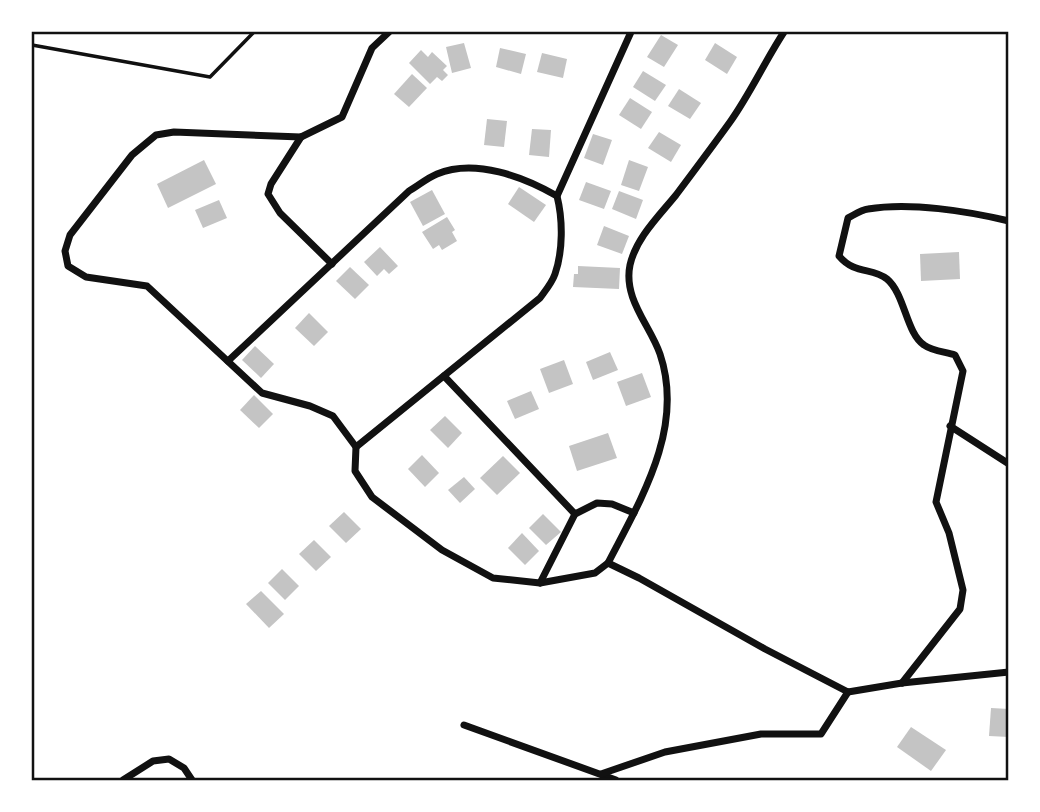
<svg xmlns="http://www.w3.org/2000/svg" width="1040" height="812" font-family="'Archivo Narrow',sans-serif">
	<style>
		.building { fill: #c4c4c4 }
		.lines { fill: none; stroke-linecap: round; stroke-linejoin: round }
		.path { stroke: #111; stroke-width: 3.5 }
		.minor { stroke: #111; stroke-width: 7 }
		.neatline { fill: none; stroke: #111; stroke-width: 2.5 }
	</style>
	<rect width="100%" height="100%" fill="#fff"/>
	<g class="building">
		<path d="M661,35L678,45L664,67L647,57Z"/>
		<path d="M464,43L471,68L452,73L446,47Z"/>
		<path d="M715,43L737,57L727,74L705,60Z"/>
		<path d="M500,48L526,54L521,74L496,67Z"/>
		<path d="M421,50L428,57L432,52L447,66L443,70L448,75L442,81L437,77L430,84L409,63Z"/>
		<path d="M542,53L567,59L563,78L537,72Z"/>
		<path d="M643,71L666,85L655,101L633,87Z"/>
		<path d="M412,74L427,88L409,107L394,94Z"/>
		<path d="M679,89L701,103L690,119L668,106Z"/>
		<path d="M630,98L652,112L641,129L619,115Z"/>
		<path d="M487,119L507,121L504,147L484,145Z"/>
		<path d="M532,129L551,130L549,157L529,155Z"/>
		<path d="M659,132L681,145L671,162L648,148Z"/>
		<path d="M593,134L612,140L603,165L584,158Z"/>
		<path d="M204,160L216,184L168,208L157,184Z"/>
		<path d="M629,160L648,167L639,191L621,185Z"/>
		<path d="M586,182L611,191L604,209L579,200Z"/>
		<path d="M519,187L546,205L534,222L508,204Z"/>
		<path d="M432,190L445,214L423,226L410,202Z"/>
		<path d="M619,191L643,200L636,219L612,209Z"/>
		<path d="M219,200L227,218L203,228L195,210Z"/>
		<path d="M447,217L455,230L452,232L457,241L442,250L439,245L433,249L422,232Z"/>
		<path d="M604,226L629,236L622,254L597,245Z"/>
		<path d="M380,247L398,266L389,274L384,269L377,276L364,262Z"/>
		<path d="M959,252L960,279L921,281L920,254Z"/>
		<path d="M578,266L620,268L619,289L573,287L574,274H578Z"/>
		<path d="M350,267L369,285L355,299L336,281Z"/>
		<path d="M309,313L328,332L314,346L295,328Z"/>
		<path d="M255,346L274,364L261,378L242,360Z"/>
		<path d="M610,352L618,370L593,380L586,362Z"/>
		<path d="M564,360L573,384L549,393L540,369Z"/>
		<path d="M642,373L651,397L626,406L617,382Z"/>
		<path d="M531,391L539,409L515,419L507,401Z"/>
		<path d="M254,395L273,414L259,428L240,410Z"/>
		<path d="M445,416L462,433L448,448L430,430Z"/>
		<path d="M608,433L617,458L577,471L569,446Z"/>
		<path d="M422,455L439,473L425,487L408,469Z"/>
		<path d="M503,456L520,473L497,495L480,478Z"/>
		<path d="M464,477L475,489L460,503L448,490Z"/>
		<path d="M344,512L361,529L346,543L329,526Z"/>
		<path d="M543,514L561,532L546,545L529,528Z"/>
		<path d="M522,533L539,551L525,565L508,548Z"/>
		<path d="M314,540L331,557L316,571L299,554Z"/>
		<path d="M282,569L299,586L285,600L268,583Z"/>
		<path d="M261,591L284,614L269,628L246,604Z"/>
		<path d="M991,708L1009,709V737L989,736Z"/>
		<path d="M911,727L946,750L931,771L897,747Z"/>
	</g>
	<g class="lines">
		<path class="path" d="M32,45L210,77L254,32"/>
		<g class="minor">
			<path d="M389,32L372,48L342,117L301,137L174,132L156,135L132,155L70,235L65,251L68,266L86,277L147,286L262,393L310,406L333,416L356,447L355,471L372,497L442,550L493,578L540,583L595,573L608,563C641,499 685,428 660,354C650,325 623,299 630,265C636,238 659,216 676,195C694,171 712,147 730,122C750,94 765,61 784,32"/>
			<path d="M301,137L271,184L268,194L280,213L332,264"/>
			<path d="M228,361L409,191C418,186 427,178 437,174C475,158 524,177 557,196"/>
			<path d="M444,376L575,514"/>
			<path d="M950,426L1009,464"/>
			<path d="M356,447L540,298C545,291 552,283 555,274C563,251 563,220 557,196L631,32"/>
			<path d="M608,563L639,578L765,649L848,692L902,683L1009,672"/>
			<path d="M540,583L575,514L597,503L612,504L634,513"/>
			<path d="M902,683L960,609L963,590L949,533L936,502L963,371L955,355C946,352 932,351 924,345C906,333 905,294 887,279C872,267 855,275 839,256L848,218C854,215 861,210 868,209C910,202 967,211 1009,221"/>
			<path d="M464,725L616,780"/>
			<path d="M601,774L665,752L761,734H821L848,692"/>
			<path d="M123,780L153,761L169,759L184,768L192,780"/>
		</g>
	</g>
	<rect width="1040" height="812" fill="none" stroke="#ffffff" stroke-width="66"/>
	<rect x="33" y="33" width="974" height="746" class="neatline"/>
</svg>
